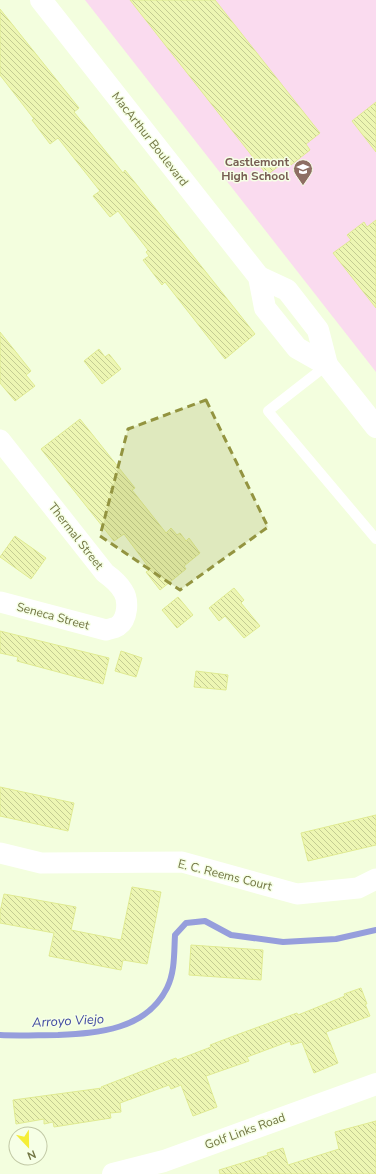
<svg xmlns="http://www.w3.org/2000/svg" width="376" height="1174" font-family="'Nunito Sans',sans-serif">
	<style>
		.education { fill: #fadbef }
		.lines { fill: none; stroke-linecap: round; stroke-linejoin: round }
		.stream { stroke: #969edc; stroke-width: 6 }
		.building { fill: url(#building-back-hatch); stroke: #e0eb92 }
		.lane { stroke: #fff; stroke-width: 10 }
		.street { stroke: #fff; stroke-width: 21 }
		.secondary { stroke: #fff; stroke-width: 22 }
		.marked { fill: #939440; fill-opacity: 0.2; stroke: #939440; stroke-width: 3; stroke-dasharray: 8 5; stroke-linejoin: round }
		.labels { text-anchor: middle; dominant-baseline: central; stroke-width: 3; stroke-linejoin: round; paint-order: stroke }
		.street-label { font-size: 12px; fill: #727644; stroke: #f6ffe6 }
		.education-label { font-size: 12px; font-weight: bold; fill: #785e54; stroke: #f6ffe6; text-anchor: end }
		.water-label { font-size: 13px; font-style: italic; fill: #434ca2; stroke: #f6ffe6 }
	</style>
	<defs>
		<pattern id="building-back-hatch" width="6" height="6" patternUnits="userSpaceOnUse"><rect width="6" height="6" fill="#edf6b3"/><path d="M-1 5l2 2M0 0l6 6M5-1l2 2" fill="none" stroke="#c4cc93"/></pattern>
	</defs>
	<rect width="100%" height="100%" fill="#f3fede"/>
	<path class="education" d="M85,0H376V372Z"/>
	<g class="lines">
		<path class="stream" d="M0,1035C19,1036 38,1035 58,1035C98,1033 146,1030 167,988C175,972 174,953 175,935L186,923L205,921L231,935L283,942L336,939L376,930"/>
	</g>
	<g class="building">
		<path d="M130,0H215L320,133L306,144L310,150L291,165L287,160L267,175Z"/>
		<path d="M0,9L79,108L74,112L123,173L125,170L255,334L225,359L165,282L162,285L143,260L149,256L146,252L148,250L118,211L110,217L93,196L100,191L58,138L50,144L32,120L34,119L0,75Z"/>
		<path d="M376,102V152L352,121Z"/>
		<path d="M376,220V308L333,253L351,240L347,235L364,222L367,227Z"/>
		<path d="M0,332L31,371L26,375L35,386L15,401L0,383Z"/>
		<path d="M99,349L105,357L109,354L121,369L102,384L84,361Z"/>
		<path d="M80,419L135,488L132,490L166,533L171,528L177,535L180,533L186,541L189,538L200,553L184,566L186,569L160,590L146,572L150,569L124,534L114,541L41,449Z"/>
		<path d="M15,536L46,558L31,579L0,557Z"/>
		<path d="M234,588L244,600L241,603L260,626L244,638L225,616L219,621L209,608Z"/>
		<path d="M178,597L193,615L177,628L162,610Z"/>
		<path d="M0,631L109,658L103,684L17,661L18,657L0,653Z"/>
		<path d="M121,651L142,658L136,677L115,671Z"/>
		<path d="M196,671L228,675L226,690L194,687Z"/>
		<path d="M0,787L74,803L68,831L0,816Z"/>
		<path d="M376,815V845L308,861L301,833Z"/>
		<path d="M132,887L161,892L147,964L123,960L121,970L49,956L54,933L0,923V912L4,894L76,907L71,930L121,940Z"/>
		<path d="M191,945L263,950L261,980L189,975Z"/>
		<path d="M361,988L367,1004H365L370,1016L326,1032L338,1063L314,1073L302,1042L291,1045L290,1041L247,1057L249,1061L206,1076L217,1107L193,1116L181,1085L171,1089L169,1085L120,1103L121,1112L110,1113L111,1118L54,1127L53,1122L44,1124V1119L16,1124L13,1100L102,1088L101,1087L176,1058L177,1060L211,1047L210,1045L239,1034L297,1013L298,1015L345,996L344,994Z"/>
		<path d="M376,1121V1174H220L219,1170L268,1155L267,1153L283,1148L288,1165L339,1149L335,1132Z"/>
	</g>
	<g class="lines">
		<path class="lane" d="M327,365L268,411L376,539"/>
		<g class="street">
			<path d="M0,440L105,573C112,578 119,584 123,591C129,600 128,619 118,626C115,628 110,629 106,630L0,602"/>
			<path d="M0,853L41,863L182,862L297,894L358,888L376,879"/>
		</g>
		<g class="secondary">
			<path d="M41,0L259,277L265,308L297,348L327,365L376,427"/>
			<path d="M259,277L287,290L318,330L327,365"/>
			<path d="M113,1174L164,1161L376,1084"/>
		</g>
	</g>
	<path class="marked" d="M206,400L268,527L180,590L100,536L128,429Z"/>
	<defs>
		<g id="school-pin" transform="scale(1)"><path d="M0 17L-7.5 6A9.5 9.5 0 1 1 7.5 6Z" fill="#8d6e63" stroke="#f6ffe6"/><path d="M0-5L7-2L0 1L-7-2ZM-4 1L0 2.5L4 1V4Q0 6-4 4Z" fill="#fff"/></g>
	</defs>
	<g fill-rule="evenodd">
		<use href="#school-pin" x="303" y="169"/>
	</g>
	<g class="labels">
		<g class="street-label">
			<text transform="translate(150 139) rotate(52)">MacArthur Boulevard</text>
			<text transform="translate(76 536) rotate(52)">Thermal Street</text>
			<text transform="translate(53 616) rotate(15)">Seneca Street</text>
			<text transform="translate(225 875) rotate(14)">E. C. Reems Court</text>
			<text transform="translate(245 1131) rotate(-20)">Golf Links Road</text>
		</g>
		<g class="education-label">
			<text x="289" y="162">Castlemont<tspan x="289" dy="14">High School</tspan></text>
		</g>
		<g class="water-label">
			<text transform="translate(68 1021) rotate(-3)">Arroyo Viejo</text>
		</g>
	</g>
	<g transform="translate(28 1146) rotate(158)"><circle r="19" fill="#f6ffe6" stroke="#c1c8a5"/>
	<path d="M0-3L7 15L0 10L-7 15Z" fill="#f5ee36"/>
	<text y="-6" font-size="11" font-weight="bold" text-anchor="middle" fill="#727644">N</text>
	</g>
</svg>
